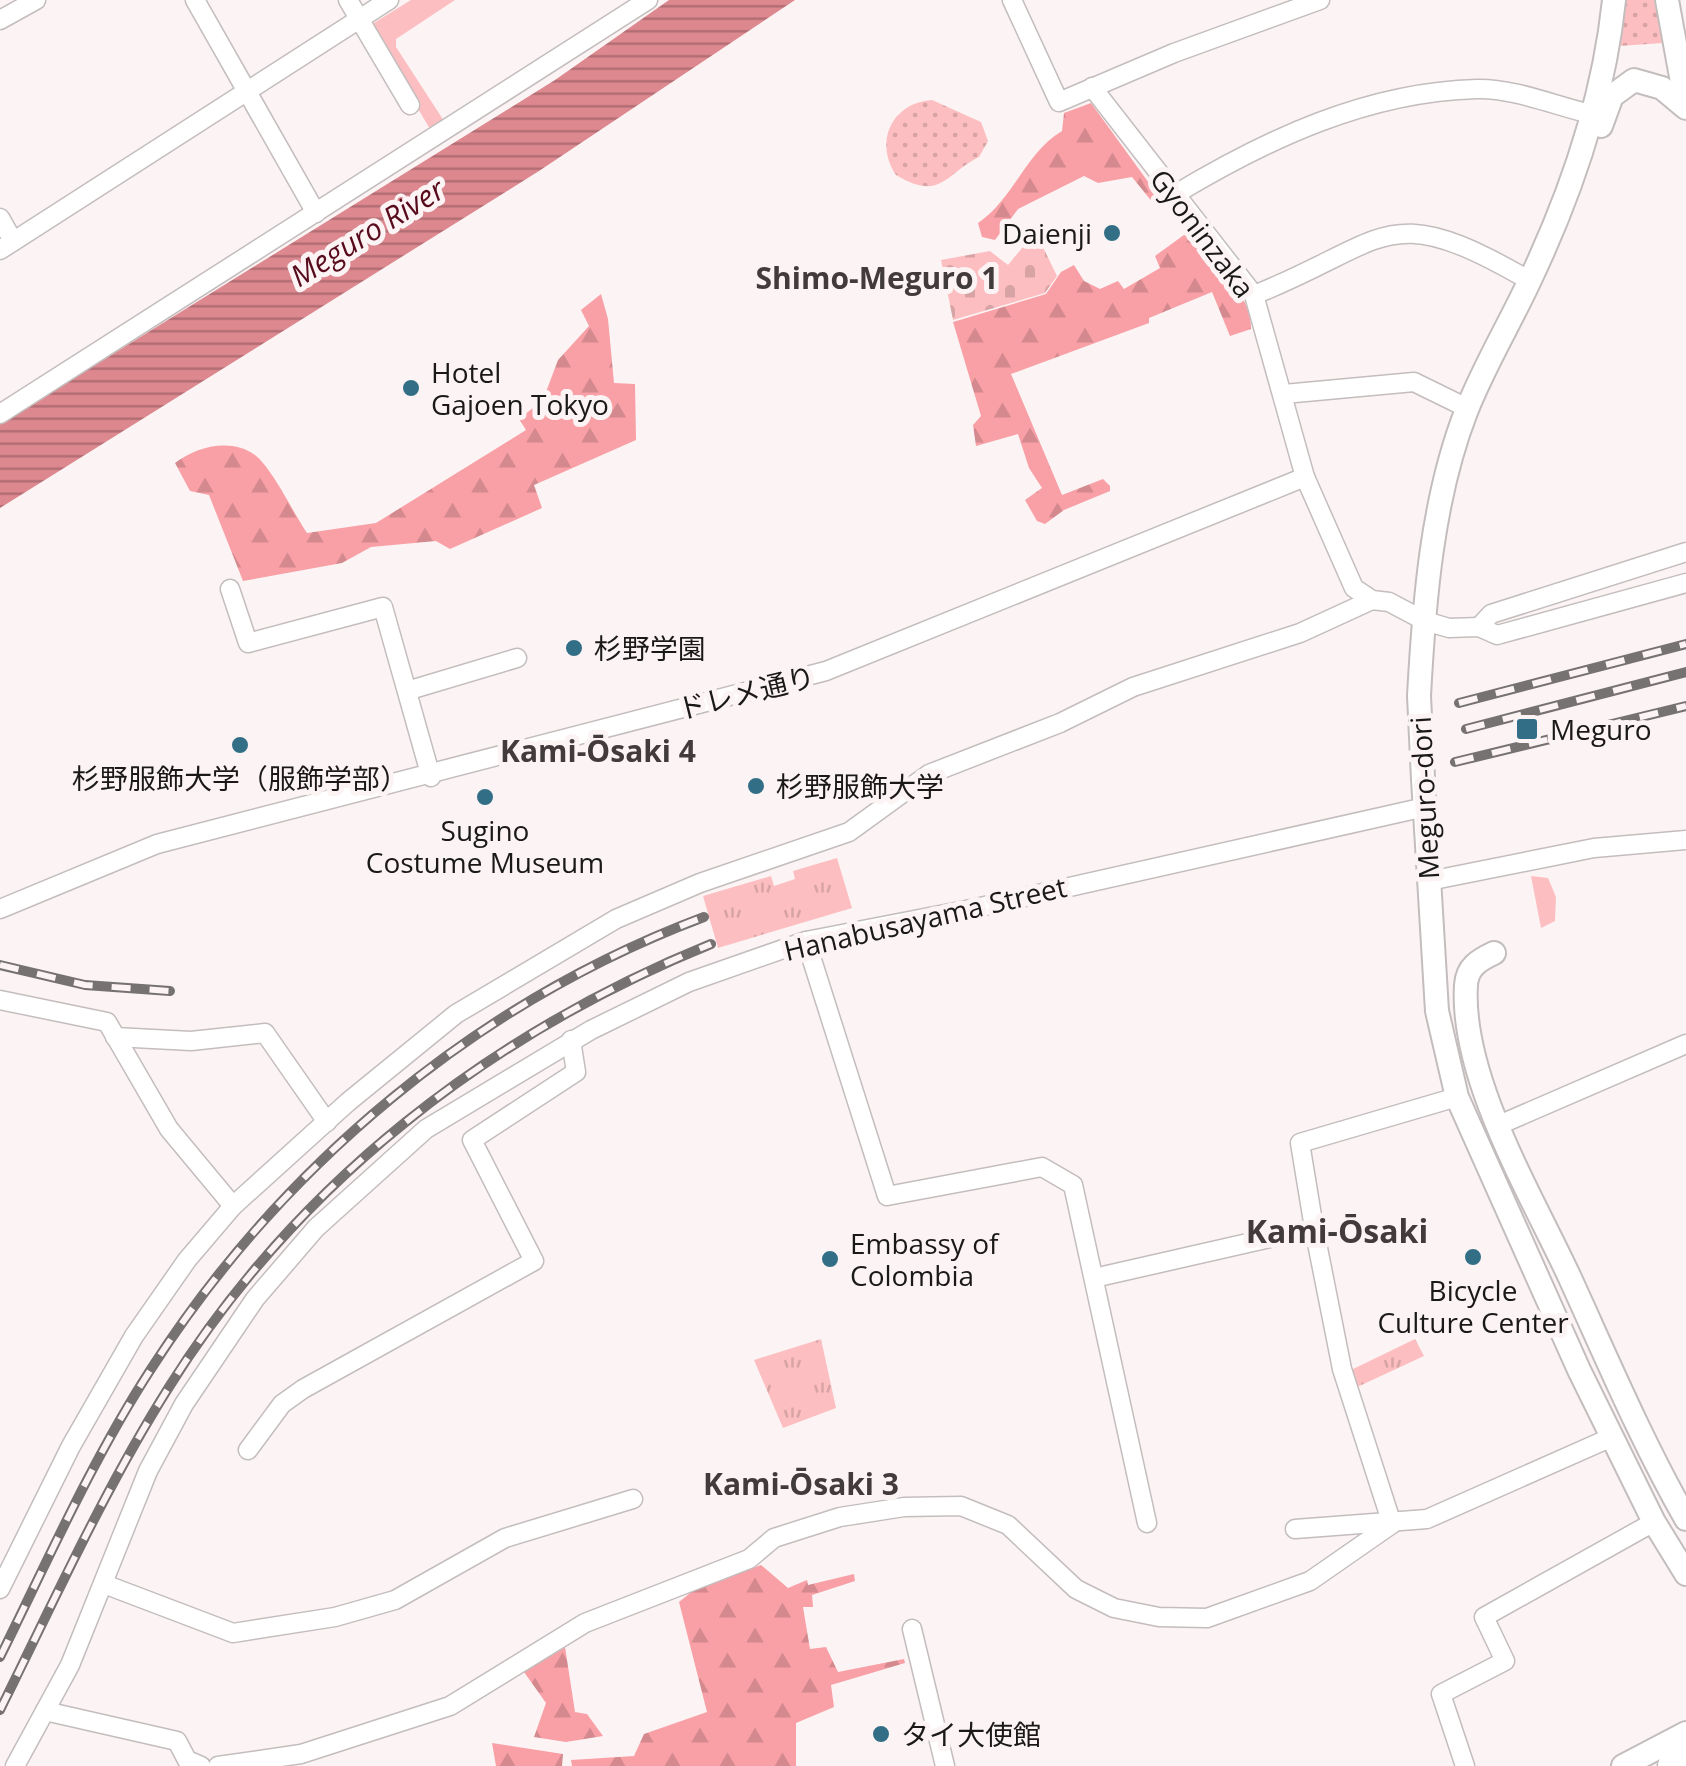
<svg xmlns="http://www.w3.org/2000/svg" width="1686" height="1766" font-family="'Open Sans','Noto Sans JP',sans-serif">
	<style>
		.grass { fill: url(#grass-dots) }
		.forest { fill: url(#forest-firs) }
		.cemetery { fill: url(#cemetery-stones) }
		.park { fill: url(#park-tufts) }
		.garden { fill: #fdbec1 }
		.water { fill: url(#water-rules) }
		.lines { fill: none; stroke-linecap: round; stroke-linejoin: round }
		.minor-casing { stroke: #c4bdbd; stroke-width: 21 }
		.major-casing { stroke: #c4bdbd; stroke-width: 26 }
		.highway-casing { stroke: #c4bdbd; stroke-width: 31 }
		.minor { stroke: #fff; stroke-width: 18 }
		.major { stroke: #fff; stroke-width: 22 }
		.highway { stroke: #fff; stroke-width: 28 }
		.rail-casing { stroke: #777272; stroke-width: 10 }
		.rail { stroke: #fcf4f4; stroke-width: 6; stroke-dasharray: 19; stroke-linecap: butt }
		.major-bridge-casing { stroke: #c4bdbd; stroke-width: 26; stroke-linecap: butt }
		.major-bridge { stroke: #fff; stroke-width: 22 }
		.poi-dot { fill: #326f86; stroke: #fcf4f4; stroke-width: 4 }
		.labels { text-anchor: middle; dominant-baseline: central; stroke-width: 10; stroke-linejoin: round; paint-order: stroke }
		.poi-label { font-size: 28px; fill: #1a1818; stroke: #fcf4f4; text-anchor: start }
		.street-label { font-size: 28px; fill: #1a1818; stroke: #fcf4f4 }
		.water-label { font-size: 30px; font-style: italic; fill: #580b1c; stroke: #fcf4f4 }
		.neighbourhood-label { font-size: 30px; font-weight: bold; fill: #413b3b; stroke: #fcf4f4 }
		.quarter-label { font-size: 32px; font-weight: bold; fill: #413b3b; stroke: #fcf4f4 }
	</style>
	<defs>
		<pattern id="grass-dots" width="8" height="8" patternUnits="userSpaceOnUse" patternTransform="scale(2.5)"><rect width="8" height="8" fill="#fdbec1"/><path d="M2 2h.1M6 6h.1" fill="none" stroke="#d8a3a5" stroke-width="1.8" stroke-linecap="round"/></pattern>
		<pattern id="forest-firs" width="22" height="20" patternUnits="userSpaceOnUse" patternTransform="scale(2.5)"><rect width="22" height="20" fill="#f8a0a6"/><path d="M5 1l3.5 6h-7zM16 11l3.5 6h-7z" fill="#d4898e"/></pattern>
		<pattern id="cemetery-stones" width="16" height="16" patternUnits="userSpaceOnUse" patternTransform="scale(2.5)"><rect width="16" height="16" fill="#fdbec1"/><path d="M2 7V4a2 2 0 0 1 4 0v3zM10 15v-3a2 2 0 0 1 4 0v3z" fill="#d8a3a5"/></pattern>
		<pattern id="park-tufts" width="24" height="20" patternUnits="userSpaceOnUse" patternTransform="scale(2.5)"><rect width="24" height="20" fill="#fdbec1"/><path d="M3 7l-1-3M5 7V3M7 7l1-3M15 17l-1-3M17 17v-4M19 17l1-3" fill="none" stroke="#d8a3a5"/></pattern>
		<pattern id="water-rules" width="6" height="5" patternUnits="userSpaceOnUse" patternTransform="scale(2.5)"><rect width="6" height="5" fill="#dd888f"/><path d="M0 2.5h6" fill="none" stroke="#b26e74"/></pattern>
	</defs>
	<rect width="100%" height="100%" fill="#fcf4f4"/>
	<g class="grass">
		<path d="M1626,0H1654L1663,43L1619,46Z"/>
		<path d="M932,100L981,122L988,141L979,157C945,174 941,202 896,175C874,141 892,103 932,100Z"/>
	</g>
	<g class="forest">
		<path d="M1091,103L1162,201L1153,203L1132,177L1098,183L1084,176L1018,209L995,240L982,237L978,223C1013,200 1026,152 1062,131L1064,113Z"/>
		<path d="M1188,232C1211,256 1252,294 1251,329L1230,336L1212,292L1149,318V323L1011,374L1062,495L1103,479L1110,486V491L1064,510L1045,524L1037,521L1025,500L1042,488L1029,468L1018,434L976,446L973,425L981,416L953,322L1046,294L1061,272L1074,265L1084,281L1100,289L1118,281L1124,289L1160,268L1155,256Z"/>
		<path d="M601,294L608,319L614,383L635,384L636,440L534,485L542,508L450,549L436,541L371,547L342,563L243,581L209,495L190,491L175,463C195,447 231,437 255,455C272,468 294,514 307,533L376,523L526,430L519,419L543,400L558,360L589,326L581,310Z"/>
		<path d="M761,1565L788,1588L807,1580L808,1585L854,1574L855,1581L812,1595L813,1607H803L810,1649L826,1647L838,1672L904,1659L905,1663L831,1685L834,1707L796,1723V1766H572L571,1760L634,1756L644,1734L707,1712L679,1602L695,1589Z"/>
		<path d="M565,1647L575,1712L587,1714L603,1736L566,1742L534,1737L546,1703L524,1672Z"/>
		<path d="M492,1743L563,1754L562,1766H496Z"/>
	</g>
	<path class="cemetery" d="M1039,239L1057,276L1045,293L953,320L941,260L990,251L1008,265L1027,242Z"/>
	<g class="park">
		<path d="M837,858L852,908L718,948L703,896L771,876L774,886L795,879L793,871Z"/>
		<path d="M821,1339L836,1408L783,1428L754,1360Z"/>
		<path d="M1415,1339L1424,1356L1355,1388L1349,1371Z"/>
	</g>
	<g class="garden">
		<path d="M411,0H455L396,39V47L444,121L430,129L369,26Z"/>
		<path d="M1531,876L1548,878L1556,897L1555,921L1541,928Z"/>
	</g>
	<path class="water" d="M669,0H795L539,171L0,508V424L555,80Z"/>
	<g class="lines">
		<g class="minor-casing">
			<g id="minor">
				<path d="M195,0L316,213"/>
				<path d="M348,0L410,105"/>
				<path d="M1012,0L1059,102L1174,53L1320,0"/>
				<path d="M0,20L36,0"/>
				<path d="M1092,87L1254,295L1305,477L1354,588L1372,600L1389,602L1425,621L1449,628L1479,627L1497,635L1686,583"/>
				<path d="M1174,195C1267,139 1367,92 1477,89C1513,88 1556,106 1591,114"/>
				<path d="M0,218L13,241"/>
				<path d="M0,250L389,0"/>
				<path d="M1254,295C1390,241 1384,196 1530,281"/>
				<path d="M1284,394L1414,382L1467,408"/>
				<path d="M0,414L648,0"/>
				<path d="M230,589L248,643L383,607L431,777"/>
				<path d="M1479,627L1491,614L1686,552"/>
				<path d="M410,690L517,658"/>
				<path d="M1429,881L1594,848L1686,840"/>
				<path d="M0,909L157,844L826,671L1305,477"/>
				<path d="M806,941L887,1196L1042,1167L1073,1185L1147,1523"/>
				<path d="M0,1000L107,1022L169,1129L233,1206"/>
				<path d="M115,1037L191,1041L265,1033L327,1122"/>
				<path d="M1499,1125L1686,1044"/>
				<path d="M1314,1228L1342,1369L1392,1524"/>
				<path d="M1094,1278L1314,1228L1300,1143L1457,1097"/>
				<path d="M248,1450L282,1404L303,1389L534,1261L472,1140L576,1072L571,1040"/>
				<path d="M1295,1529L1427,1519L1612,1437"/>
				<path d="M104,1584L233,1633L335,1617L395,1600L505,1538L633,1499"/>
				<path d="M0,1589L71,1446L134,1336L187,1260L233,1206L348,1102L456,1014L616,919L700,883L849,832L929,774L1060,723L1133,687L1300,633L1372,600"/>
				<path d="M912,1629L945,1766"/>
				<path d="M45,1711L177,1741L187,1760L201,1766"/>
				<path d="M15,1766L70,1665L148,1471L184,1404L255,1299L316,1228L426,1129L591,1030L689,982L806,941L976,908L1425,807"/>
				<path d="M218,1766L301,1754L450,1706L585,1623L749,1559L774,1538L840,1517L904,1507L961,1506L1008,1525L1076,1589L1114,1608L1159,1617L1207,1618L1310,1581L1392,1524"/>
				<path d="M1465,1766L1441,1694L1505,1661L1484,1617L1654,1522"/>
			</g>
		</g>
		<g class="major-casing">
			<g id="major">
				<path d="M1667,0L1686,104"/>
				<path d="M1601,126L1612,96L1634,80L1662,88L1686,108"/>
				<path d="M1419,696C1424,603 1432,499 1466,412C1483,368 1509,325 1529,282C1571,194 1604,97 1614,0"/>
				<path d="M1423,779L1437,1011L1457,1097L1579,1370L1654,1522L1686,1574"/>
				<path d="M1494,953C1479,960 1467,967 1466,985C1460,1077 1532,1196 1570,1278C1607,1359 1642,1442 1686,1519"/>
				<path d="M1623,1766L1686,1733"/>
			</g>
		</g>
		<g class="highway-casing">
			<path id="highway" d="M1672,1766L1686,1758"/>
		</g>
		<use href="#minor" class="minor"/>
		<use href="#major" class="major"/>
		<use href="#highway" class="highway"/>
		<g class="rail-casing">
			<g id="rail">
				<path d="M1459,703L1686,644"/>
				<path d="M1466,729L1686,672"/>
				<path d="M1455,762L1686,706"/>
				<path d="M0,965L85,985L170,991"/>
				<path d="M0,1657C48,1560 92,1460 151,1369C282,1165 477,1002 704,917"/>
				<path d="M0,1710C54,1601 104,1490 169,1387C297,1183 489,1034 711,944"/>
			</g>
		</g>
		<use href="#rail" class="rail"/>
		<g class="major-bridge-casing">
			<path id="major-bridge" d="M1419,696L1423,779"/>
		</g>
		<use href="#major-bridge" class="major-bridge"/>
	</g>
	<g class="poi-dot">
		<circle cx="1112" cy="233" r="10"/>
		<circle cx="411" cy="388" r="10"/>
		<circle cx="574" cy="648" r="10"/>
		<rect x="1515" y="717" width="24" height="24" rx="5"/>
		<circle cx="240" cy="745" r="10"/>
		<circle cx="756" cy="786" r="10"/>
		<circle cx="485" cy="797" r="10"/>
		<circle cx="1473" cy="1257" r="10"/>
		<circle cx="830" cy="1259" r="10"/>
		<circle cx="881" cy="1734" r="10"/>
	</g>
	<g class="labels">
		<g class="poi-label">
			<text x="1092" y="233" text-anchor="end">Daienji</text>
			<text x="431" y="372">Hotel<tspan x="431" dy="32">Gajoen Tokyo</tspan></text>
			<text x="594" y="648">杉野学園</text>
			<text x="1550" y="729">Meguro</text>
			<text x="240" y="778" text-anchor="middle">杉野服飾大学（服飾学部）</text>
			<text x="776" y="786">杉野服飾大学</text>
			<text x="485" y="830" text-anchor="middle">Sugino<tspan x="485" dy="32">Costume Museum</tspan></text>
			<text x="850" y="1243">Embassy of<tspan x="850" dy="32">Colombia</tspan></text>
			<text x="1473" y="1290" text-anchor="middle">Bicycle<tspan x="1473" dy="32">Culture Center</tspan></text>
			<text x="901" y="1734">タイ大使館</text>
		</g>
		<g class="street-label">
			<text transform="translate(1203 233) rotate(53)">Gyoninzaka</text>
			<text transform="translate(746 692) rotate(-14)">ドレメ通り</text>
			<text transform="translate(1424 798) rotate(-93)">Meguro-dori</text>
			<text transform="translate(925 918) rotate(-13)">Hanabusayama Street</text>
		</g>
		<g class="water-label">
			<text transform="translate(367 232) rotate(-32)">Meguro River</text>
		</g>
		<g class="neighbourhood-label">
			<text x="877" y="277">Shimo-Meguro 1</text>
			<text x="598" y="750">Kami-Ōsaki 4</text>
			<text x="801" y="1483">Kami-Ōsaki 3</text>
		</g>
		<g class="quarter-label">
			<text x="1337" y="1230">Kami-Ōsaki</text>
		</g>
	</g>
</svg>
